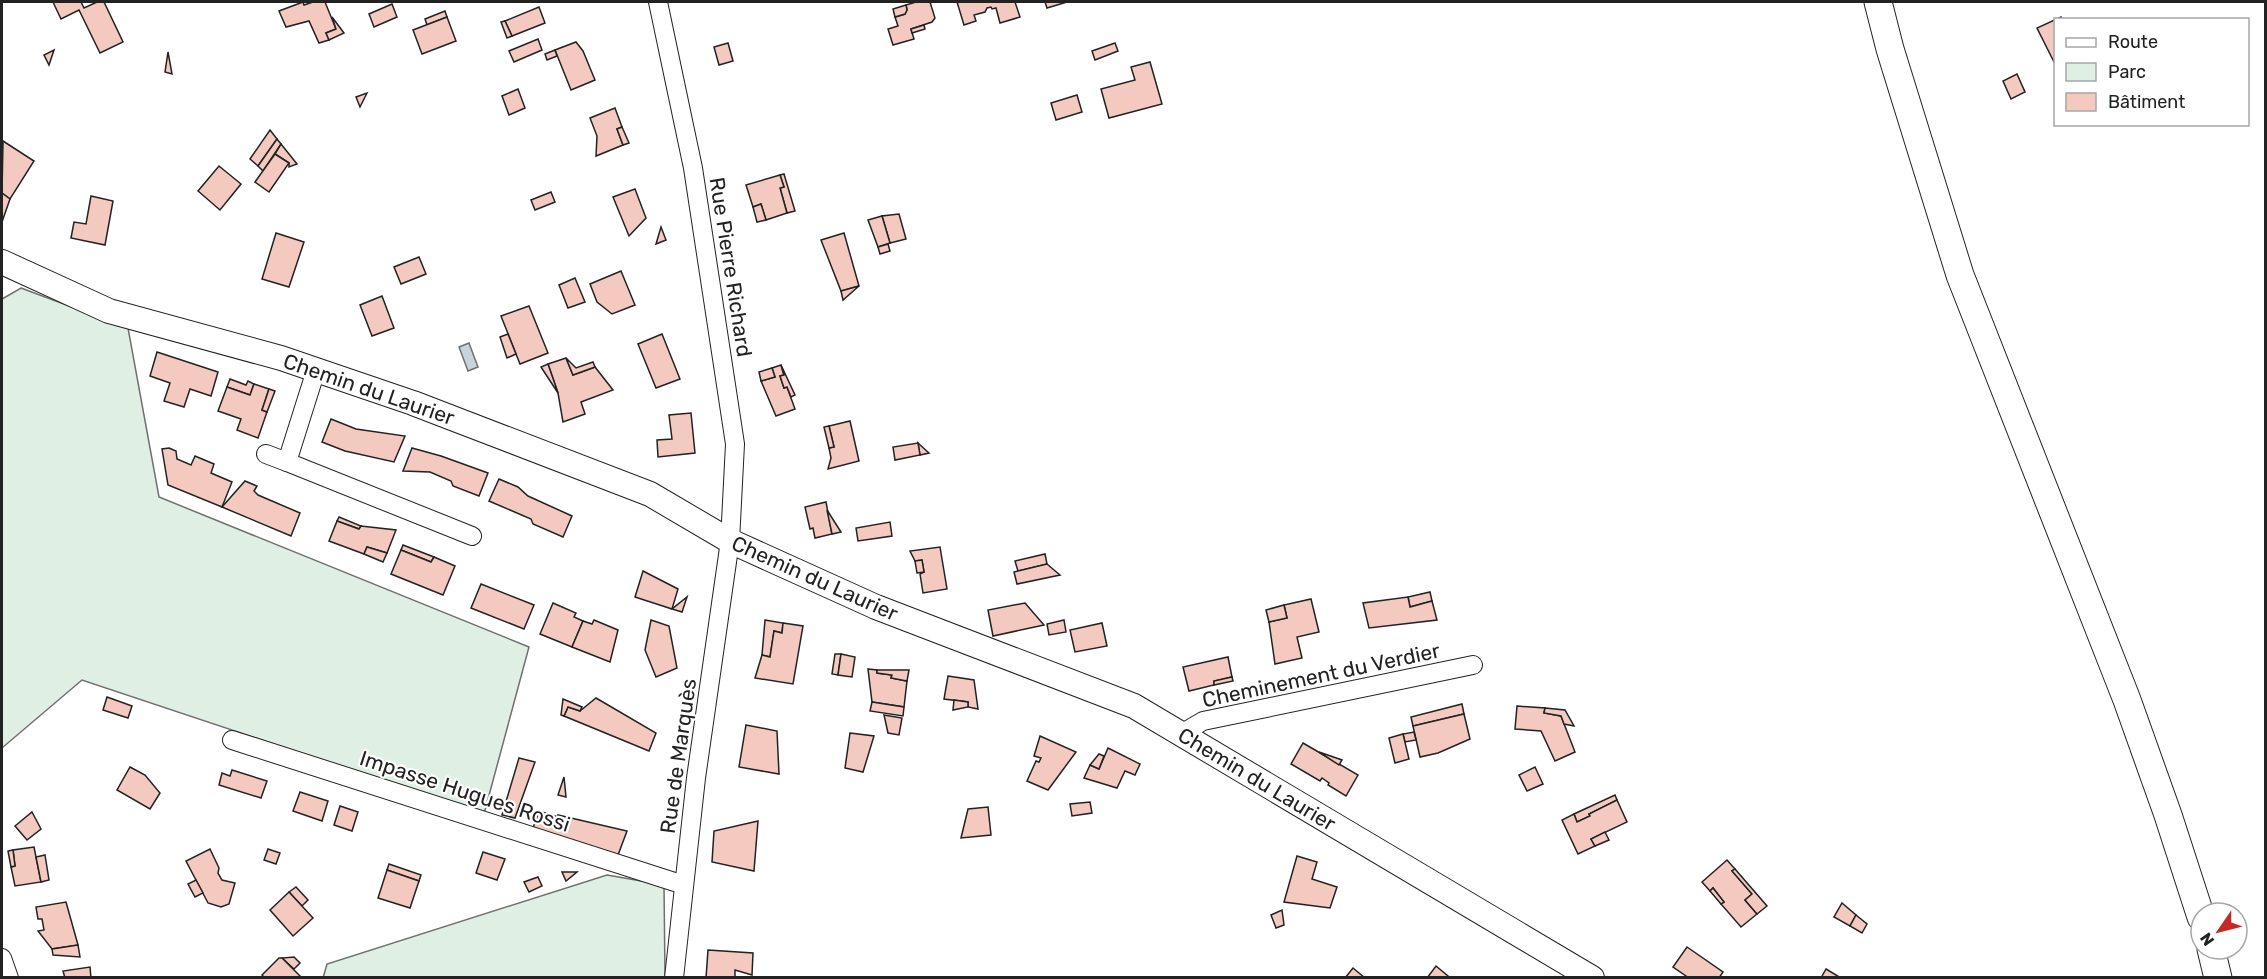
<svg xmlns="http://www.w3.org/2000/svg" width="2267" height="979" font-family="Rubik,sans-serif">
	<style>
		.green { fill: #e0efe3; stroke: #6f6f6f; stroke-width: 1.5 }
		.water { fill: #c7d3dd; stroke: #6f6f6f; stroke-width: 1.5 }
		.building { fill: #f3c9c0; stroke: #222; stroke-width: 1.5 }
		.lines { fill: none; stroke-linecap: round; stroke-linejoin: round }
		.street-casing { stroke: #222; stroke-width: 20 }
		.secondary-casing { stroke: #222; stroke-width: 26 }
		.primary-casing { stroke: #222; stroke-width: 29 }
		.street { stroke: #fff; stroke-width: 18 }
		.secondary { stroke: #fff; stroke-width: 24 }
		.primary { stroke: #fff; stroke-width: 27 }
		.labels { text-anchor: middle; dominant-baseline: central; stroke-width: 4.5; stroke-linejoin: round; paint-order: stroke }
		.street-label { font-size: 21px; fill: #222; stroke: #fff }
	</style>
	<rect width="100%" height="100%" fill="#fff"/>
	<g class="green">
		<path d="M21,288L128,328L159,497L529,647L484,814L82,680L2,748V299Z"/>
		<path d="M607,875L664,885L665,977L323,978L327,964Z"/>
	</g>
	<path class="water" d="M469,343L478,367L468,371L459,347Z"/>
	<g class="building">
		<path d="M53,2H81L84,8L97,2H104L123,42L100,53L79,10L61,19Z"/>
		<path d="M303,2L304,5L313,2H325L336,29L326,33L329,40L319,43L309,21L286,27L279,11Z"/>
		<path d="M916,2H930L935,18L932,22L911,29L914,39L893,45L888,29L898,26L895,17L905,14L907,10L906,5Z"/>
		<path d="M957,2H1015L1020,17L1000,23L996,8L992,9L991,7L987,8L985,12L974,15L976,21L964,25Z"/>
		<path d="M1045,2H1067L1047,8Z"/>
		<path d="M392,4L397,17L374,27L369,14Z"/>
		<path d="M906,5L907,10L905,14L895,17L893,9Z"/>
		<path d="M539,7L545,23L512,36L505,21Z"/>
		<path d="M445,11L447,17L427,25L425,19Z"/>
		<path d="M332,17L344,33L329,40L326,33L336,29Z"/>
		<path d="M447,17L456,41L422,54L413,30Z"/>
		<path d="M2061,17L2062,20H2056V66L2037,28Z"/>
		<path d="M505,21L512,36L507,38L501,22Z"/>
		<path d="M924,25L925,29L912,33L911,29Z"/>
		<path d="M538,39L542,50L514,62L509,51Z"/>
		<path d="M576,42L583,51L595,80L571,90L555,50Z"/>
		<path d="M728,43L733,61L719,65L714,47Z"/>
		<path d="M1115,43L1118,51L1095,60L1092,51Z"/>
		<path d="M54,50L49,65L44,55Z"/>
		<path d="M555,50L557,56L547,60L545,54Z"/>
		<path d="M168,52L172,74L165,72Z"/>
		<path d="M1150,62L1162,104L1109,118L1101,89L1135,80L1131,67Z"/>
		<path d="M2017,74L2025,92L2011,99L2003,81Z"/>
		<path d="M518,89L525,108L509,115L502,96Z"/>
		<path d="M367,93L360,107L356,97Z"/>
		<path d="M1077,95L1082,112L1056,120L1051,103Z"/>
		<path d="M615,108L622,127L617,129L623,145L596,156L597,136L590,118Z"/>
		<path d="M622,127L629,143L623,145L617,129Z"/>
		<path d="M270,130L277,139L258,166L250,159Z"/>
		<path d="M277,139L281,144L263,171L258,166Z"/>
		<path d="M3,141L34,161L10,199L2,193Z"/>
		<path d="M281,144L297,164L289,167V163L275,154Z"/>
		<path d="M275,154L289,163L269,192L255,182Z"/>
		<path d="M219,166L241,184L220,210L198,191Z"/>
		<path d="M784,174L795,211L787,213L780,188L784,187L780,175Z"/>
		<path d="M780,175L784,187L780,188L787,213L766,220L761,204L753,207L746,185Z"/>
		<path d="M635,189L646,218L629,236L613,197Z"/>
		<path d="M551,192L555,202L535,210L531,200Z"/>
		<path d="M2,193L10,199L3,219L2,217Z"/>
		<path d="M91,196L113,201L105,245L71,238L74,222L86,224Z"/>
		<path d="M761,204L766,220L757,222L753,207Z"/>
		<path d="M899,214L906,239L890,243L882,216Z"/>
		<path d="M882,216L890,243L878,247L868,220Z"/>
		<path d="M661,227L666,240L656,244Z"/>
		<path d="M276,233L304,242L289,287L262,279Z"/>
		<path d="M844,233L859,286L841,291L821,240Z"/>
		<path d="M888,244L890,251L880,254L878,247Z"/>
		<path d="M419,257L426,274L401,284L394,267Z"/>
		<path d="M621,271L635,305L612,314L597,302L590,284Z"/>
		<path d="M575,278L585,302L568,308L559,285Z"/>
		<path d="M859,286L843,300L841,291Z"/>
		<path d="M382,296L394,328L372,336L360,305Z"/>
		<path d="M529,306L548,353L520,364L501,316Z"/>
		<path d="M508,334L516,354L507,358L500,337Z"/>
		<path d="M662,334L680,379L656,388L638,344Z"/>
		<path d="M157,352L218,372L211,396L190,389L184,407L164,401L170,383L150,376Z"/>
		<path d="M566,358L573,375L595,367L613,390L581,402L585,414L563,422L558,393L548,364Z"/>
		<path d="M566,358L576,368L593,362L595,367L573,375Z"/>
		<path d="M548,364L558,393L541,367Z"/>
		<path d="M781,365L784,375L780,376L784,388L787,387L795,409L776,416L761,381L775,377L772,368Z"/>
		<path d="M781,365L795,395L791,397L787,387L784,388L780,376L784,375Z"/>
		<path d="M772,368L775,377L761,381L759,372Z"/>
		<path d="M230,379L246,385L248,381L254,384L250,395L227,387Z"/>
		<path d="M254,384L269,389L262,410L267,412L258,438L237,430L241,419L218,411L227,387L250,395Z"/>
		<path d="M269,389L275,391L267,412L262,410Z"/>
		<path d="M691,413L695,453L658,457L657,440L672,439L669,415Z"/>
		<path d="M331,419L356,429L405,436L394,462L345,451L322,442Z"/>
		<path d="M850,421L859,461L828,469L831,458L829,448L834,447L829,426Z"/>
		<path d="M829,426L834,447L829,448L824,427Z"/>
		<path d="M918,443L929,453L920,455Z"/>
		<path d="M918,443L920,455L895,460L893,447Z"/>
		<path d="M169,448L176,451L177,459L191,465L195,456L214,464L211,473L232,482L222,507L168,485L162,449Z"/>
		<path d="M412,448L441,456L488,473L479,496L453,486L451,481L430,472L403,471Z"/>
		<path d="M499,479L518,487L528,496L572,516L563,537L533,524L531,519L489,501Z"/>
		<path d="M245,481L257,486L254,491L258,495L300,513L291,536L222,507Z"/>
		<path d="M826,502L832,534L815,538L813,528L810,529L805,507Z"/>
		<path d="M827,510L841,532L832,534Z"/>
		<path d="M339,517L361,526L359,529L337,521Z"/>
		<path d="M337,521L359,529L361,526L396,530L387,553L367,547L364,554L329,541Z"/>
		<path d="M890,522L892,536L858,541L856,528Z"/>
		<path d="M403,545L434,557L431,562L401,550Z"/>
		<path d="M367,547L387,553L383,562L364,554Z"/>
		<path d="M940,547L947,589L923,593L920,574L924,572L922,560L915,561L910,551Z"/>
		<path d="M401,550L431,562L434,557L455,566L443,595L391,574Z"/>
		<path d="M1045,554L1047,564L1018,571L1015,561Z"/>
		<path d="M922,560L924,572L917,573L915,561Z"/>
		<path d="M1047,564L1060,575L1017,584L1014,572Z"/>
		<path d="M643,571L678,589L672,609L635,597Z"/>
		<path d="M481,584L534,605L524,629L471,608Z"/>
		<path d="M1430,592L1432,601L1410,607L1408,597Z"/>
		<path d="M687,597L682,612L672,609Z"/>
		<path d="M1408,597L1410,607L1432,601L1437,620L1369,628L1363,603Z"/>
		<path d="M1311,599L1319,632L1297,637L1302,658L1275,664L1269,622L1287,618L1284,605Z"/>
		<path d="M553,603L576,613L574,617L583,621L572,647L540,634Z"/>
		<path d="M1025,603L1044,625L993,636L988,610Z"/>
		<path d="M1284,605L1287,618L1269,622L1266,610Z"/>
		<path d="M594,620L618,630L610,662L572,647L583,621L592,624Z"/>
		<path d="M651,620L669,626L677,668L656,677L645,650Z"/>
		<path d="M765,620L783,623L782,633L774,631L770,657L762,655Z"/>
		<path d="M1064,620L1066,632L1049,635L1047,624Z"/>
		<path d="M783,623L803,626L793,684L755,678L762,655L770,657L774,631L782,633Z"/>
		<path d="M1102,623L1107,646L1075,652L1070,630Z"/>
		<path d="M835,654H841L838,675L832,674Z"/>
		<path d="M841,654L855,657L852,677L838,675Z"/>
		<path d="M1228,657L1232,677L1214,681V685L1189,691L1183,667Z"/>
		<path d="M868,669L877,670V673L892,675L891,678L907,681L904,707L872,702Z"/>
		<path d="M877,670H909L907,681L891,678L892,675L877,673Z"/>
		<path d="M948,676L974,680L978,709L968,707V702L944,699Z"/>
		<path d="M1232,677L1233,681L1214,685V681Z"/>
		<path d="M107,697L132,706L128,718L103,710Z"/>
		<path d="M596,698L656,733L649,751L564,716L568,707L580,711Z"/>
		<path d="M563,699L582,707L580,711L568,707L564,716L561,715Z"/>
		<path d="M954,700L968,702V707L953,710Z"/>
		<path d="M872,702L904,707L903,716L870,711Z"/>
		<path d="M1462,704L1464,714L1413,726L1411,717Z"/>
		<path d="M1517,706L1545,708L1544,713L1561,716L1575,752L1555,761L1541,731L1515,729Z"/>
		<path d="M1545,708L1565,710L1574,726L1564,724L1561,716L1544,713Z"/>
		<path d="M1464,714L1470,739L1438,753L1420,757L1413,726Z"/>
		<path d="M884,715L902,718L899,735L888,733Z"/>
		<path d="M746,725L777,731L779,774L739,767Z"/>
		<path d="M1414,732L1416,740L1405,742L1403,734Z"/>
		<path d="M850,733L874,736L863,772L845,768Z"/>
		<path d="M1403,734L1409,759L1395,763L1389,738Z"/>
		<path d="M1040,736L1076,752L1048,790L1027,781L1036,761L1039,762L1041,758L1034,756Z"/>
		<path d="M1303,743L1358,775L1346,796L1328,785L1329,783L1322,778L1320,781L1291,764Z"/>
		<path d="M1108,748L1140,764L1135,775L1125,771L1117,788L1084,778L1090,765L1099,769Z"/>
		<path d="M1319,752L1342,760L1339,765Z"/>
		<path d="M1099,754L1104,756L1099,769L1090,765Z"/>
		<path d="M519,758L535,762L515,818L502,815Z"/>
		<path d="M130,767L145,775L160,793L150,809L117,790Z"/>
		<path d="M1535,767L1543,784L1527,791L1519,775Z"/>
		<path d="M232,770L267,781L261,798L219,785L222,773L230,776Z"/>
		<path d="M564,777L566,797L558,795Z"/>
		<path d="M300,792L328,801L322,821L293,811Z"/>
		<path d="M1615,795L1617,800L1589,814L1590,816L1577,822L1574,814Z"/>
		<path d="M1617,800L1627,822L1591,839L1595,846L1578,854L1562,820L1574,814L1577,822L1590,816L1589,814Z"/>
		<path d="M1090,802L1092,813L1072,816L1070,804Z"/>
		<path d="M340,806L358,812L352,831L334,825Z"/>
		<path d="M988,807L991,835L961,838L968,809Z"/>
		<path d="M539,811L558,817V815L627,831L618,855L533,828Z"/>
		<path d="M32,812L41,829L27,840L15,826Z"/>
		<path d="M758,821L754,871L712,862L714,831Z"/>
		<path d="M1605,832L1609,840L1595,846L1591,839Z"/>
		<path d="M34,847L41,882L15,886L11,867L15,866L13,850Z"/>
		<path d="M210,849L219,868L218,873L222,880L235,883L229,904L221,907L208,903L186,861Z"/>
		<path d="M268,849L280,853L276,864L264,860Z"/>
		<path d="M13,850L15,866L11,867L8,851Z"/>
		<path d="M483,852L505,859L497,880L476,873Z"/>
		<path d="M45,855L49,880L41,882L36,857Z"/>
		<path d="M1297,856L1317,862L1312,879L1337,887L1330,908L1284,902Z"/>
		<path d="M1727,860L1735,869L1732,871L1752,894L1745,900L1757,914L1741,927L1721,904L1724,902L1713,888L1710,891L1702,882Z"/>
		<path d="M389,864L421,875L419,881L387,870Z"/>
		<path d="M1735,869L1767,906L1757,914L1745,900L1752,894L1732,871Z"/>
		<path d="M387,870L419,881L410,908L378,898Z"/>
		<path d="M562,872H577L566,881Z"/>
		<path d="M538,877L542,886L529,892L524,882Z"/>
		<path d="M196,880L203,893L195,897L188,884Z"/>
		<path d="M296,887L308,900L302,906L289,892Z"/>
		<path d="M1713,888L1724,902L1721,904L1710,891Z"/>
		<path d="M289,892L313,918L293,936L270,910Z"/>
		<path d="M66,902L78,945L52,949L38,931L44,930L42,919H38L36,907Z"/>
		<path d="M1842,903L1856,915L1850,926L1834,917Z"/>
		<path d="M1282,910L1284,925L1276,928L1271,915Z"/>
		<path d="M1856,915L1867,924L1862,933L1850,926Z"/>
		<path d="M78,945L80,957L53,955L52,949Z"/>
		<path d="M1687,947L1723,972L1719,978H1689L1673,967Z"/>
		<path d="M708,950L753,953L752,975L735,970V978H706Z"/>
		<path d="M294,957L300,963L294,969L282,958Z"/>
		<path d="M279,958H282L302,978H265L262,975Z"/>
		<path d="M1436,966L1448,976L1447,978H1427Z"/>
		<path d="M90,967L91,978H65L63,971Z"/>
		<path d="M1353,968L1365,978H1345Z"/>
		<path d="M1826,969L1841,978H1821Z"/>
	</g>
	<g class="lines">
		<g class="street-casing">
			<g id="street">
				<path d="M658,2L693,168L735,444L730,541L696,778L674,978"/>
				<path d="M316,370L287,462L472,536"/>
				<path d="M266,454L287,462"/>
				<path d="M1181,734L1203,721L1473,665"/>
				<path d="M232,740L684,885"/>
				<path d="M2,958L9,978"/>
			</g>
		</g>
		<g class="secondary-casing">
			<path id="secondary" d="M2,262L109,311L281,358L413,403L650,494L730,541L876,607L1134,706L1592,978"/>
		</g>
		<g class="primary-casing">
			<g id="primary">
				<path d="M1878,2L1890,49L1960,275L2127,700L2168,815L2201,917"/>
				<path d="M2211,949L2218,978"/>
			</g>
		</g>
		<use href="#street" class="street"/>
		<use href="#secondary" class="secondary"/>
		<use href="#primary" class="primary"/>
	</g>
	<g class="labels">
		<g class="street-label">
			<text transform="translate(731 267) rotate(81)">Rue Pierre Richard</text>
			<text transform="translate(369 389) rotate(19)">Chemin du Laurier</text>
			<text transform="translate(815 578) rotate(24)">Chemin du Laurier</text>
			<text transform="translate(1321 675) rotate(-12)">Cheminement du Verdier</text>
			<text transform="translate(678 756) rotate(-82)">Rue de Marquès</text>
			<text transform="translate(1257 779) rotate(31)">Chemin du Laurier</text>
			<text transform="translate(465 791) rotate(18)">Impasse Hugues Rossi</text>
		</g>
	</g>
	<rect width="2267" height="979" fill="none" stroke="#222222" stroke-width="6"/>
	<rect x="2054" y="18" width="195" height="108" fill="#ffffff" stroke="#a7a7a7" stroke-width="1.5"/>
	<rect x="2066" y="38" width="30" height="9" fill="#ffffff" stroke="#a7a7a7" stroke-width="1.5"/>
	<text x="2108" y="48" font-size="18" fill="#222222">Route</text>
	<rect x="2066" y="63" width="30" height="18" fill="#e0efe3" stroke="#a7a7a7" stroke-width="1.5"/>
	<text x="2108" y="78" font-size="18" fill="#222222">Parc</text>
	<rect x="2066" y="93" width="30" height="18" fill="#f3c9c0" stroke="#a7a7a7" stroke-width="1.5"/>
	<text x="2108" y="108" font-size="18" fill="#222222">Bâtiment</text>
	<g transform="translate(2219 931) rotate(235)"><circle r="28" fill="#ffffff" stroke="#a7a7a7" stroke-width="1.5"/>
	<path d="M0-4.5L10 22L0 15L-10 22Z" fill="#c62828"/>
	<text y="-9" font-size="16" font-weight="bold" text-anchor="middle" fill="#222222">N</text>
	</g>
</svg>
